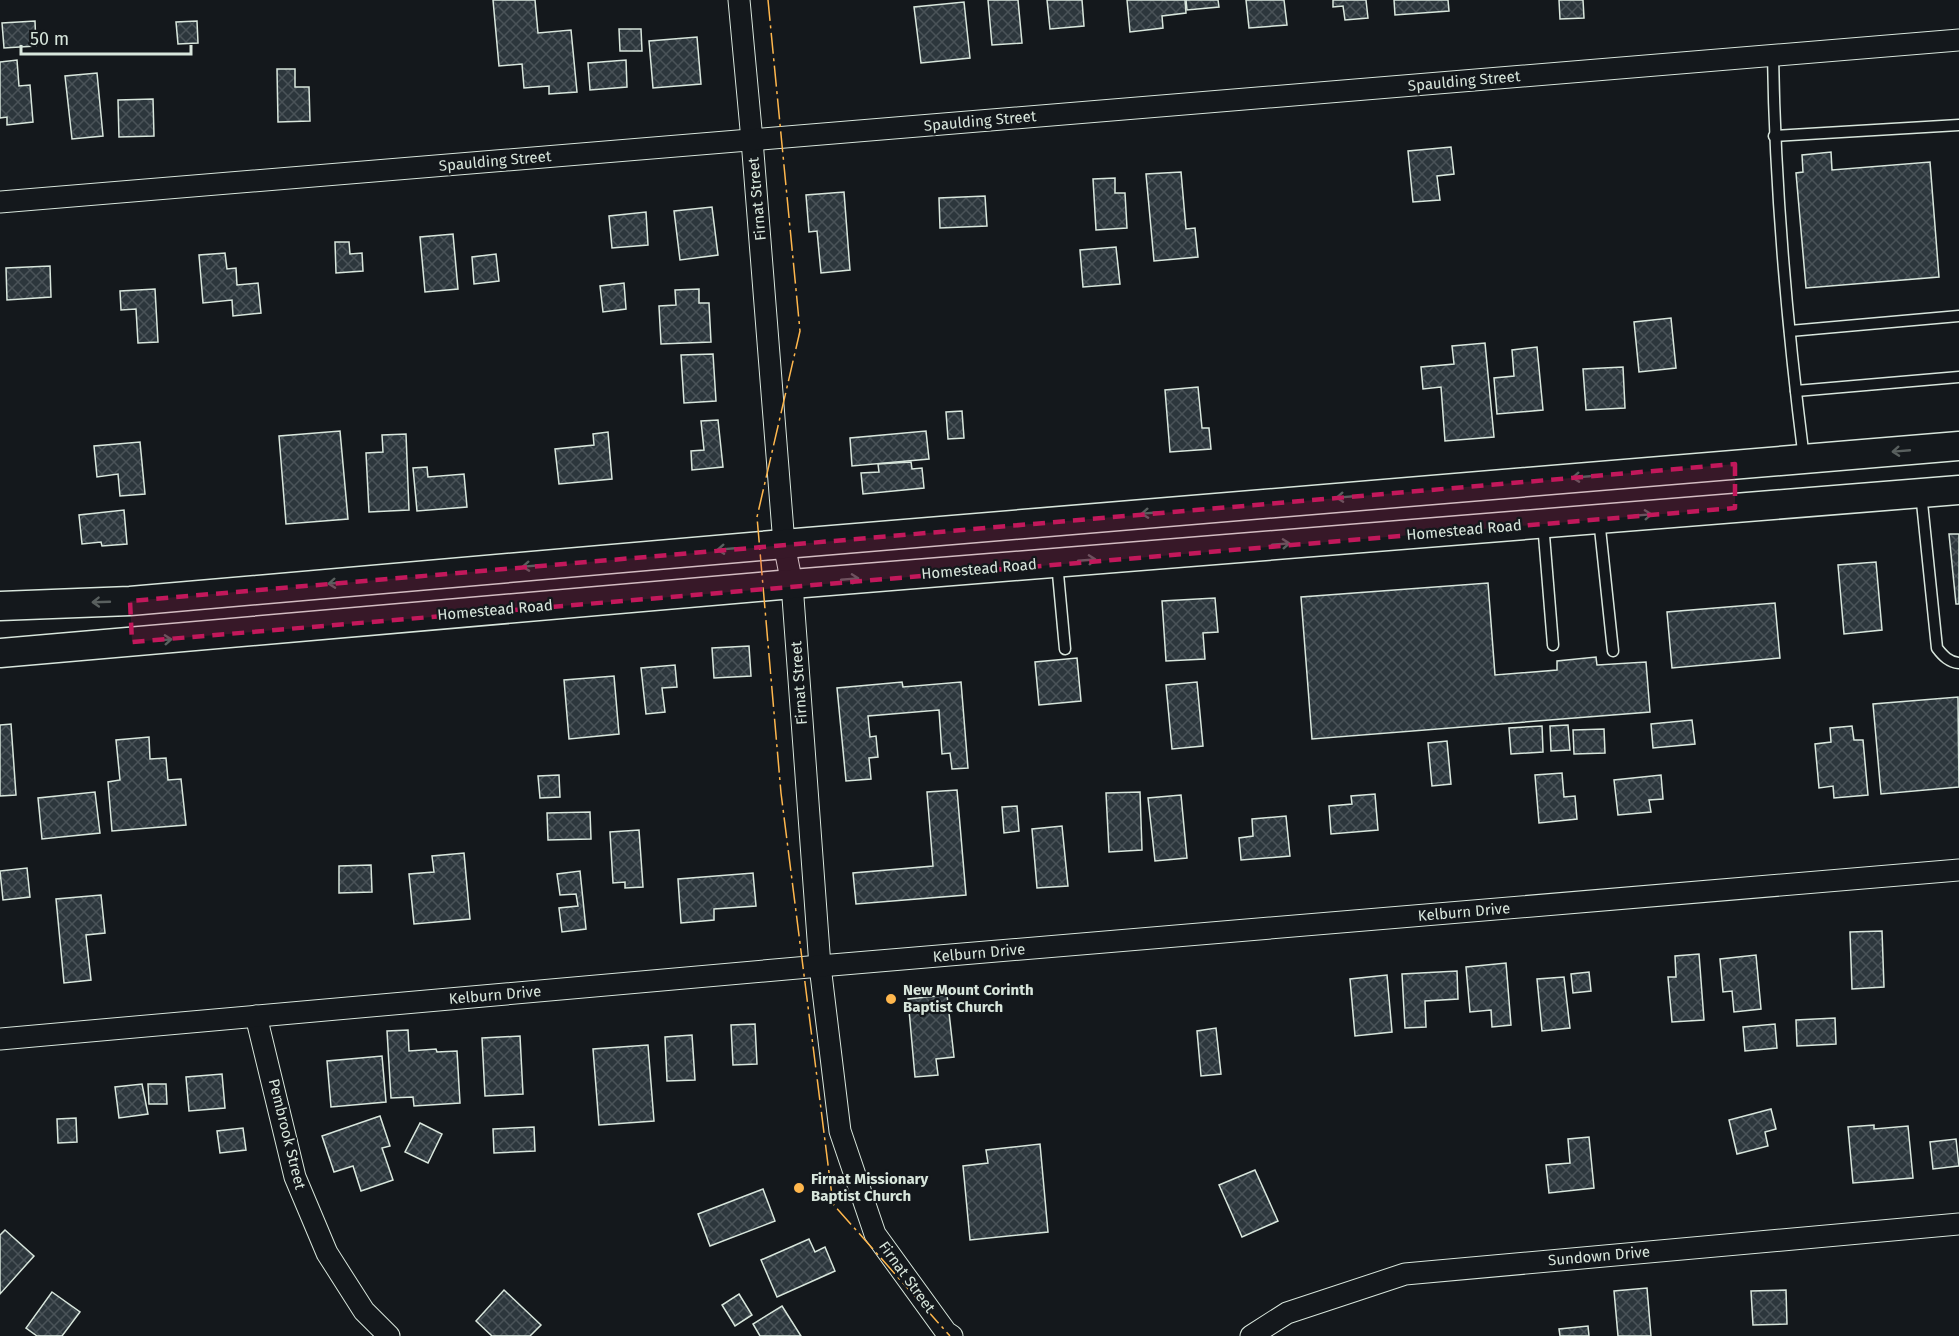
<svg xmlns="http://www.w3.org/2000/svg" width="1959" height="1336" font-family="'Fira Sans',sans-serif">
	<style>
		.building { fill: url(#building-cross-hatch); stroke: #d8e6dc; stroke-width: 1.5 }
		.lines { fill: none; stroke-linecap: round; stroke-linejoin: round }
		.service-casing { stroke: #d8e6dc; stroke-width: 13 }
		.minor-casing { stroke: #d8e6dc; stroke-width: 23 }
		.secondary-casing { stroke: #d8e6dc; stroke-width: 31 }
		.service { stroke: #14181c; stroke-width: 10 }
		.minor { stroke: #14181c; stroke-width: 21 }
		.secondary { stroke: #14181c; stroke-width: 28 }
		.power { stroke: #ffb74d; stroke-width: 1.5; stroke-dasharray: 21 4.5 3 4.5; stroke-linecap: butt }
		.oneway { stroke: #59605f }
		.marked { fill: #c2185b; fill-opacity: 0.2; stroke: #c2185b; stroke-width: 4.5; stroke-dasharray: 12 8; stroke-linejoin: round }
		.poi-dot { fill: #ffb74d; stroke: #14181c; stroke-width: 2 }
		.labels { text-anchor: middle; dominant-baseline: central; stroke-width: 4.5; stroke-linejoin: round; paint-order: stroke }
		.street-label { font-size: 15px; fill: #d8e6dc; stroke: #14181c }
		.poi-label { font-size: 15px; font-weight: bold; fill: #d8e6dc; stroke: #14181c; text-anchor: start }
	</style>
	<defs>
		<pattern id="building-cross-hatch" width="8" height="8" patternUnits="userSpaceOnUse" patternTransform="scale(1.5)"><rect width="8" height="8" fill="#2c363c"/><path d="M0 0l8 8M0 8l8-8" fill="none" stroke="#4a5358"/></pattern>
	</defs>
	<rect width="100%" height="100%" fill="#14181c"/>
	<g class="building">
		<path d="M493,0H535L538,33L571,30L577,92L549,94V86L524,88L522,64L499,66Z"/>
		<path d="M988,0H1018L1022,43L992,45Z"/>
		<path d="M1047,0H1082L1084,26L1050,29Z"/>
		<path d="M1127,0H1185L1186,13L1162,16L1163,28L1130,32Z"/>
		<path d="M1186,0H1218L1219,7L1187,10Z"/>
		<path d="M1246,0H1284L1287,25L1249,28Z"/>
		<path d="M1333,0H1366L1368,18L1345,20L1343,6L1333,7Z"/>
		<path d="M1394,0H1448L1449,11L1395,15Z"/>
		<path d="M1559,0H1583L1584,18L1560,19Z"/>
		<path d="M964,2L970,58L921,63L914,7Z"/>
		<path d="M35,21L36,46L4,48L2,23Z"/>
		<path d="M197,21L198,43L178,44L176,22Z"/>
		<path d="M619,29H641L642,51H620Z"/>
		<path d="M697,37L701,84L653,88L649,41Z"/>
		<path d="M17,60L19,86L30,85L33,122L7,125V117L0,118V62Z"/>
		<path d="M626,60L627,87L590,90L588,63Z"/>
		<path d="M277,69H295V87H309L310,121L278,122Z"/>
		<path d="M97,73L103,136L72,139L65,76Z"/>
		<path d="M153,99L154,136L119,137L118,100Z"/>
		<path d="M1451,147L1454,174L1437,176L1440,200L1413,202L1408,151Z"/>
		<path d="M1831,152L1832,170L1930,162L1939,277L1806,288L1796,173L1803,172L1802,155Z"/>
		<path d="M1181,172L1186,229L1195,228L1198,257L1154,261L1146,174Z"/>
		<path d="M1115,178V193H1125L1127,228L1096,230L1093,179Z"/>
		<path d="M844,192L850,270L821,273L817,231L809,232L806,195Z"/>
		<path d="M985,196L987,226L940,228L939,198Z"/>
		<path d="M712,207L718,255L680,260L674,211Z"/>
		<path d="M646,212L648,245L612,248L609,216Z"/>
		<path d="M453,234L458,289L425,292L420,237Z"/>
		<path d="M335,242H349L350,254L362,253L363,271L336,273Z"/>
		<path d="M1116,247L1120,284L1083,287L1080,250Z"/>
		<path d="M225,253L227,269L236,268L237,285L258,283L261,313L233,316L232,300L203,303L199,255Z"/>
		<path d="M496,254L499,281L474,284L472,257Z"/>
		<path d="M50,266L51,297L7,300L6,268Z"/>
		<path d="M624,283L626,309L603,312L600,286Z"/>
		<path d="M155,289L158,342L138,343L136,309L121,310L120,291Z"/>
		<path d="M699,289V303H709L711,342L661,344L659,306L676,305L675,290Z"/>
		<path d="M1671,318L1676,368L1639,372L1634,322Z"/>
		<path d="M1485,343L1494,437L1445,441L1441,387L1423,389L1421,367L1454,364L1452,346Z"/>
		<path d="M1537,347L1543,410L1497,414L1494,378L1514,376L1512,350Z"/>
		<path d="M713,354L716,401L684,403L681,355Z"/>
		<path d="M1623,367L1625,408L1586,410L1583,369Z"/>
		<path d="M1198,387L1202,428H1209L1211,449L1170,452L1165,390Z"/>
		<path d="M962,411L964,438L948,439L946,412Z"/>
		<path d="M718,420L723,467L692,470L691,451L704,450L701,421Z"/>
		<path d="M340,431L348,519L286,524L279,436Z"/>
		<path d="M926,431L929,459L852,466L850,438Z"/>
		<path d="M608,432L612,479L559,484L555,449L594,445L593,434Z"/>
		<path d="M406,434L409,510L369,512L366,453L383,452L382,435Z"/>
		<path d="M140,442L145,494L120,496L118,474L97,477L94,446Z"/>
		<path d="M911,462L912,469L922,468L924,488L863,494L861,473L879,472L878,464Z"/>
		<path d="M427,467L428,477L464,474L467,507L417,511L413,468Z"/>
		<path d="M124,510L127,544L102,546L101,542L82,544L79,515Z"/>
		<path d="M1949,534H1959V604H1956Z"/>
		<path d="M1876,562L1882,630L1844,634L1838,565Z"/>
		<path d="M1488,583L1495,675L1557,670V661L1596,657L1597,665L1646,662L1650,712L1312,739L1301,597Z"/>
		<path d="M1215,598L1218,632L1203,633L1205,659L1166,661L1162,601Z"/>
		<path d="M1775,603L1780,658L1672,668L1667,612Z"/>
		<path d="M749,646L751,676L714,678L712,648Z"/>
		<path d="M1077,658L1081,701L1039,705L1035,662Z"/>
		<path d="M675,665L677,687L662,688L665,712L646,714L641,668Z"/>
		<path d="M614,676L619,734L569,739L564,680Z"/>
		<path d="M902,682L903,687L961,682L968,768L952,769L950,753L942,754L939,710L868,716L870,737L876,736L878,757L869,758L871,779L846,781L837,688Z"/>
		<path d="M1197,682L1203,746L1172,749L1166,685Z"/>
		<path d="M1958,697L1959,787L1881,794L1873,704Z"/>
		<path d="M1692,720L1695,744L1653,748L1651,724Z"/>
		<path d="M11,724L16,795L0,796V725Z"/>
		<path d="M1568,725L1570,750L1551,751L1550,726Z"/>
		<path d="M1542,726L1543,752L1511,754L1509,728Z"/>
		<path d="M1852,726L1854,740H1863L1868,795L1834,798L1833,786L1819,788L1815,744L1831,742L1830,728Z"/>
		<path d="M1604,729L1605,753L1574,754L1573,730Z"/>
		<path d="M149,737L150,759L166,758L168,780L181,779L186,825L112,831L108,782L120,780L116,740Z"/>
		<path d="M1447,741L1451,784L1432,786L1428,743Z"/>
		<path d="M1562,773L1564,797L1575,796L1577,819L1539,823L1535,775Z"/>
		<path d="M559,775L560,797L540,798L538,776Z"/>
		<path d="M1661,775L1663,799L1649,800L1651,812L1618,815L1614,780Z"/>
		<path d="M957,790L966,895L856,904L853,873L933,866L927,792Z"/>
		<path d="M95,792L100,833L42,839L38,798Z"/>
		<path d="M1140,792L1142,850L1109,852L1106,793Z"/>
		<path d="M1375,794L1378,830L1331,834L1329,806L1352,804L1351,796Z"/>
		<path d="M1181,795L1187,858L1155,861L1148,798Z"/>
		<path d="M1017,806L1019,831L1004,833L1002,807Z"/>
		<path d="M590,812L591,839L548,840L547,813Z"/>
		<path d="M1286,816L1290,856L1241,860L1239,838L1253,836L1252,819Z"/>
		<path d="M1062,826L1068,886L1037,888L1032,829Z"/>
		<path d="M639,830L643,887L625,888V882L613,883L610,832Z"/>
		<path d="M464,853L470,919L414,924L409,874L434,872L432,856Z"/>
		<path d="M371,865L372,892L339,893V866Z"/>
		<path d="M27,868L30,897L3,900L0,871Z"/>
		<path d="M580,871L586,929L562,932L559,908L578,906L576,894L560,895L557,874Z"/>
		<path d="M753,873L756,906L714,909V920L681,923L678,879Z"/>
		<path d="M101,895L105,933L86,935L91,980L64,983L56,899Z"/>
		<path d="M1882,931L1884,987L1852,989L1850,932Z"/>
		<path d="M1699,954L1704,1020L1672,1022L1668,977H1676L1675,956Z"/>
		<path d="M1756,955L1761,1009L1734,1012L1732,991L1723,992L1720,959Z"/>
		<path d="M1506,963L1511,1025L1492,1027L1491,1010L1470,1012L1466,967Z"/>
		<path d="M1457,971L1458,999L1425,1001L1426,1027L1405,1028L1402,974Z"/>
		<path d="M1589,972L1591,991L1573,993L1571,974Z"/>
		<path d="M1387,975L1392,1032L1355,1036L1350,979Z"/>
		<path d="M1564,977L1570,1028L1542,1031L1537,979Z"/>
		<path d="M947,995L954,1057L936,1059L938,1075L915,1077L908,999Z"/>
		<path d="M1835,1018L1836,1044L1797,1046L1796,1020Z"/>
		<path d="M755,1024L757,1064L733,1065L731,1025Z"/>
		<path d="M1775,1024L1777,1048L1745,1051L1743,1027Z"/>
		<path d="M1216,1028L1221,1074L1201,1076L1197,1031Z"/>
		<path d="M408,1030L409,1051L436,1049L437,1052L457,1051L460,1103L414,1106L413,1097L391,1098L387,1031Z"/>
		<path d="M692,1035L695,1080L667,1081L665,1037Z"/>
		<path d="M520,1036L523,1094L485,1096L482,1038Z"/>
		<path d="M648,1045L654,1121L599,1125L593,1049Z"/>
		<path d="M382,1056L386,1102L331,1107L327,1061Z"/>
		<path d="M222,1074L225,1108L189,1111L186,1077Z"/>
		<path d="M142,1084L148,1114L119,1118L115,1087Z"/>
		<path d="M148,1084H166L167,1104H149Z"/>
		<path d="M1771,1109L1776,1129L1765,1132L1768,1146L1737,1154L1729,1120Z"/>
		<path d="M380,1116L390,1146L382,1148L393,1180L361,1191L353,1166L334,1172L322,1136Z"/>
		<path d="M76,1118L77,1142L58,1143L57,1119Z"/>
		<path d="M420,1123L442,1134L428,1163L405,1152Z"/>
		<path d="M1874,1125V1129L1908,1126L1913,1178L1853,1183L1848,1127Z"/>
		<path d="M534,1127L535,1151L494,1153L493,1129Z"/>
		<path d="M243,1128L246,1150L220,1153L217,1131Z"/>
		<path d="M1589,1137L1594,1188L1549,1193L1546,1165L1570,1163L1568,1139Z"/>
		<path d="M1956,1139L1959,1166L1933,1169L1930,1142Z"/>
		<path d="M1040,1144L1048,1232L970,1240L963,1166L988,1163L986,1150Z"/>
		<path d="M1255,1170L1278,1221L1242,1237L1219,1185Z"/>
		<path d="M763,1189L775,1221L710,1246L698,1214Z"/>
		<path d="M5,1230L34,1256L0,1294V1235Z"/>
		<path d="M809,1239L815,1252L825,1247L835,1271L777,1297L761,1260Z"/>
		<path d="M1647,1288L1651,1336H1618L1614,1291Z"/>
		<path d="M504,1290L541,1325L530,1336H492L476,1321Z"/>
		<path d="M1786,1290L1787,1324L1753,1325L1751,1291Z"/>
		<path d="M52,1292L80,1312L62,1336H37L26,1328Z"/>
		<path d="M739,1294L752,1315L735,1326L722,1305Z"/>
		<path d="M782,1306L801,1336H760L753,1324Z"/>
		<path d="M1588,1326L1589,1336H1560L1559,1329Z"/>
	</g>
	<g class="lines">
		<g class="service-casing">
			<g id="service">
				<path d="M1773,55C1775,190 1787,325 1804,459"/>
				<path d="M1774,136L1959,125"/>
				<path d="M1790,331L1959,316"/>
				<path d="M1796,391L1959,377"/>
				<path d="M1921,493L1937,648C1943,656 1949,662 1959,663"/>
				<path d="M1599,519L1613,651"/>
				<path d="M1543,523L1553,645"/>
				<path d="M1057,563L1065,649"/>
			</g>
		</g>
		<g class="minor-casing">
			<g id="minor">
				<path d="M739,0L752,140L784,544L792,584L820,966L840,1131L875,1234L946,1332L952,1336"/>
				<path d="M0,202L1959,40"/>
				<path d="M256,1016L295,1177L327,1253L364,1311L389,1336"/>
				<path d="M0,1039L820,966L1959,870"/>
				<path d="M1251,1336L1287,1313L1405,1274L1959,1224"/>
			</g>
		</g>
		<g class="secondary-casing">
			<g id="secondary">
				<path d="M0,606L130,601L784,544L1959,446"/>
				<path d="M0,653L792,584L1959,490"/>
			</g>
		</g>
		<use href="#service" class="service"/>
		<use href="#minor" class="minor"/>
		<use href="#secondary" class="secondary"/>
		<path class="power" d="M768,0L800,331L757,517L781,793L833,1204L950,1336"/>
	</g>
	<defs><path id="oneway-shaft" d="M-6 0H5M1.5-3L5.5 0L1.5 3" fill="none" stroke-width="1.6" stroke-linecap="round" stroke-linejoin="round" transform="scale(1.5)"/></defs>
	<g class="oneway">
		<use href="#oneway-shaft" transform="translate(1901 451) rotate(175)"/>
		<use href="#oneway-shaft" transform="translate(1581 477) rotate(175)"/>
		<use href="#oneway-shaft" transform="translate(1345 497) rotate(175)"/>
		<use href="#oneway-shaft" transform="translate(1150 513) rotate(175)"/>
		<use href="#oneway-shaft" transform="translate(1643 515) rotate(-5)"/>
		<use href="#oneway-shaft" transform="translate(1281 544) rotate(-5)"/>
		<use href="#oneway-shaft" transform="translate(726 549) rotate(175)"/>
		<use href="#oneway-shaft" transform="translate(1087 560) rotate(-5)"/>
		<use href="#oneway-shaft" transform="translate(531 566) rotate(175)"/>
		<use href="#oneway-shaft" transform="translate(850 579) rotate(-5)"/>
		<use href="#oneway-shaft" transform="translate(337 583) rotate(175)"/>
		<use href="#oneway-shaft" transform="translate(101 602) rotate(178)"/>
		<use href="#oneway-shaft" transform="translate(163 640) rotate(-5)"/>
	</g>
	<path class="marked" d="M1735,464V508L132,642L130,601Z"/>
	<g class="poi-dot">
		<circle cx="891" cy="999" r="6"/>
		<circle cx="799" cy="1188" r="6"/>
	</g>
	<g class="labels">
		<g class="street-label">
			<text transform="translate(1464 81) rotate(-5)">Spaulding Street</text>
			<text transform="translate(980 121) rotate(-5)">Spaulding Street</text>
			<text transform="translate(495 161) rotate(-5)">Spaulding Street</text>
			<text transform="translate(757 199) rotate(-95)">Firnat Street</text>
			<text transform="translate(1464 530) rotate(-5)">Homestead Road</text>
			<text transform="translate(979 569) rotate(-5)">Homestead Road</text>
			<text transform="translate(495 610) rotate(-5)">Homestead Road</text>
			<text transform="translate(799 683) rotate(-94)">Firnat Street</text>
			<text transform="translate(1464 912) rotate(-5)">Kelburn Drive</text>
			<text transform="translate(979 953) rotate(-5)">Kelburn Drive</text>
			<text transform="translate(495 995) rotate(-5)">Kelburn Drive</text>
			<text transform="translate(287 1134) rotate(76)">Pembrook Street</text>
			<text transform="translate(1599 1256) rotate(-5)">Sundown Drive</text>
			<text transform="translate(907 1277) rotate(54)">Firnat Street</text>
		</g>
		<g class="poi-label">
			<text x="903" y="990">New Mount Corinth<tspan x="903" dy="17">Baptist Church</tspan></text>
			<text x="811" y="1179">Firnat Missionary<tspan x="811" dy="17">Baptist Church</tspan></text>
		</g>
	</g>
	<path d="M21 45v9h170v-9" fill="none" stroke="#d8e6dc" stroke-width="3"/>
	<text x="30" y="45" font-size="18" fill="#d8e6dc" stroke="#14181c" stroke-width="4.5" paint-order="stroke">50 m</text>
</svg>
